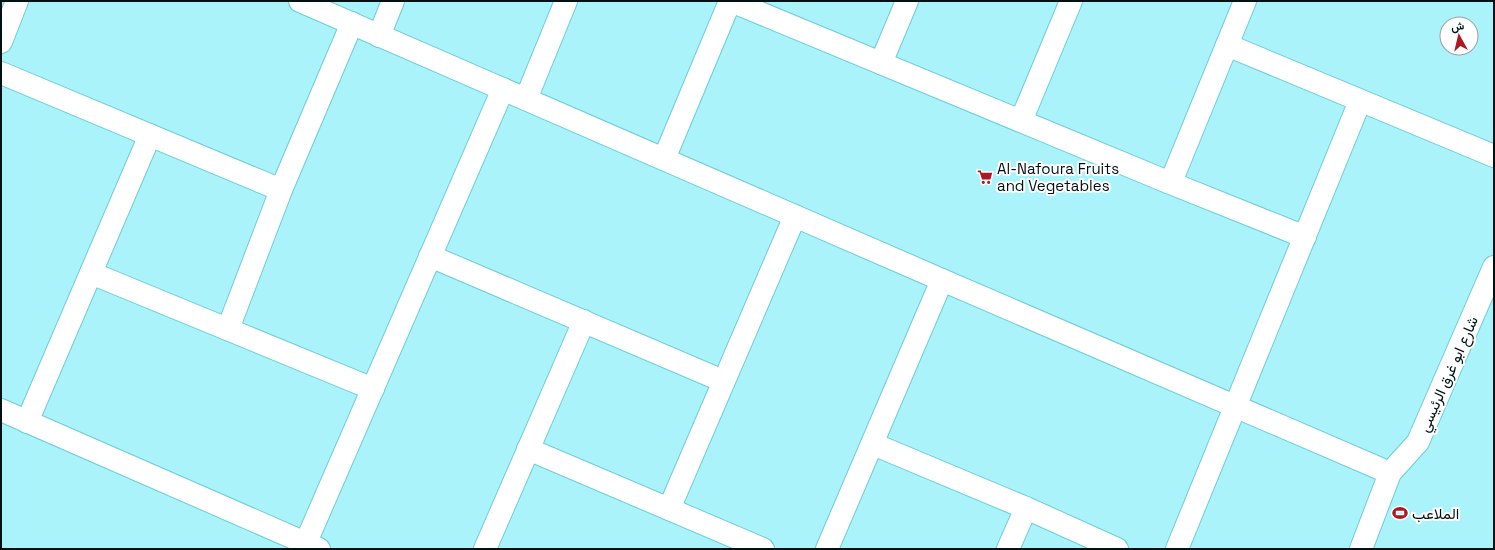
<svg xmlns="http://www.w3.org/2000/svg" width="1495" height="550" font-family="'Space Grotesk',Vazirmatn,sans-serif">
	<style>
		.lines { fill: none; stroke-linecap: round; stroke-linejoin: round }
		.minor-casing { stroke: #6eccd7; stroke-width: 24 }
		.minor { stroke: #fff; stroke-width: 22 }
		.labels { text-anchor: middle; dominant-baseline: central; stroke-width: 4; stroke-linejoin: round; paint-order: stroke }
		.poi-label { font-size: 15px; fill: #001113; stroke: #fff; text-anchor: start }
		.street-label { font-size: 15px; fill: #001113; stroke: #fff }
	</style>
	<rect width="100%" height="100%" fill="#aaf3fb"/>
	<g class="lines">
		<g class="minor-casing">
			<g id="minor">
				<path d="M300,1L942,280L1390,473"/>
				<path d="M731,1L1163,180L1305,237"/>
				<path d="M379,36L393,1"/>
				<path d="M1,42L17,1"/>
				<path d="M1227,45L1494,156"/>
				<path d="M881,63L907,1"/>
				<path d="M1,73L281,190L352,23"/>
				<path d="M526,99L566,1"/>
				<path d="M1021,121L1071,1"/>
				<path d="M664,159L730,1"/>
				<path d="M1168,182L1173,177L1245,1"/>
				<path d="M430,256L723,381"/>
				<path d="M91,273L373,389"/>
				<path d="M228,329L281,190"/>
				<path d="M1,410L319,549"/>
				<path d="M27,422L150,135"/>
				<path d="M873,444L1026,508L1117,549"/>
				<path d="M528,449L763,549"/>
				<path d="M669,509L795,216"/>
				<path d="M303,549L503,89"/>
				<path d="M485,549L584,321"/>
				<path d="M827,549L942,280"/>
				<path d="M1008,549L1026,508"/>
				<path d="M1177,549L1360,101"/>
				<path d="M1361,549L1390,473L1418,442L1494,267"/>
			</g>
		</g>
		<use href="#minor" class="minor"/>
	</g>
	<defs>
		<g id="supermarket-bare" transform="scale(1.2)"><path d="M-6-5.5h2.5l.6 2H6L4.5 2H-2.5L-4.4-4H-6ZM-1.5 3.2a1.3 1.3 0 1 0 .1 0ZM3 3.2a1.3 1.3 0 1 0 .1 0Z" fill="#ac1923" stroke="#fff" stroke-width="2.5" paint-order="stroke"/></g>
		<g id="stadium-bare" transform="scale(1.2)"><path d="M0-5a6.5 5 0 1 0 0 10a6.5 5 0 1 0 0-10ZM-3.5-1.8h7v3.6h-7Z" fill="#ac1923" stroke="#fff" stroke-width="2.5" paint-order="stroke"/></g>
	</defs>
	<g fill-rule="evenodd">
		<use href="#supermarket-bare" x="985" y="177"/>
		<use href="#stadium-bare" x="1400" y="513"/>
	</g>
	<g class="labels">
		<g class="poi-label">
			<text x="997" y="168">Al-Nafoura Fruits<tspan x="997" dy="17">and Vegetables</tspan></text>
			<text x="1412" y="513">الملاعب</text>
		</g>
		<g class="street-label">
			<text transform="translate(1448 374) rotate(-66)">شارع ابو غرق الرئيسي</text>
		</g>
	</g>
	<rect width="1495" height="550" fill="none" stroke="#001113" stroke-width="4"/>
	<g transform="translate(1459 36) rotate(352)"><circle r="19" fill="#ffffff" stroke="#99a0a1"/>
	<path d="M0-3L7 15L0 10L-7 15Z" fill="#ac1923"/>
	<text y="-6" font-size="11" font-weight="bold" text-anchor="middle" fill="#001113">ش</text>
	</g>
</svg>
